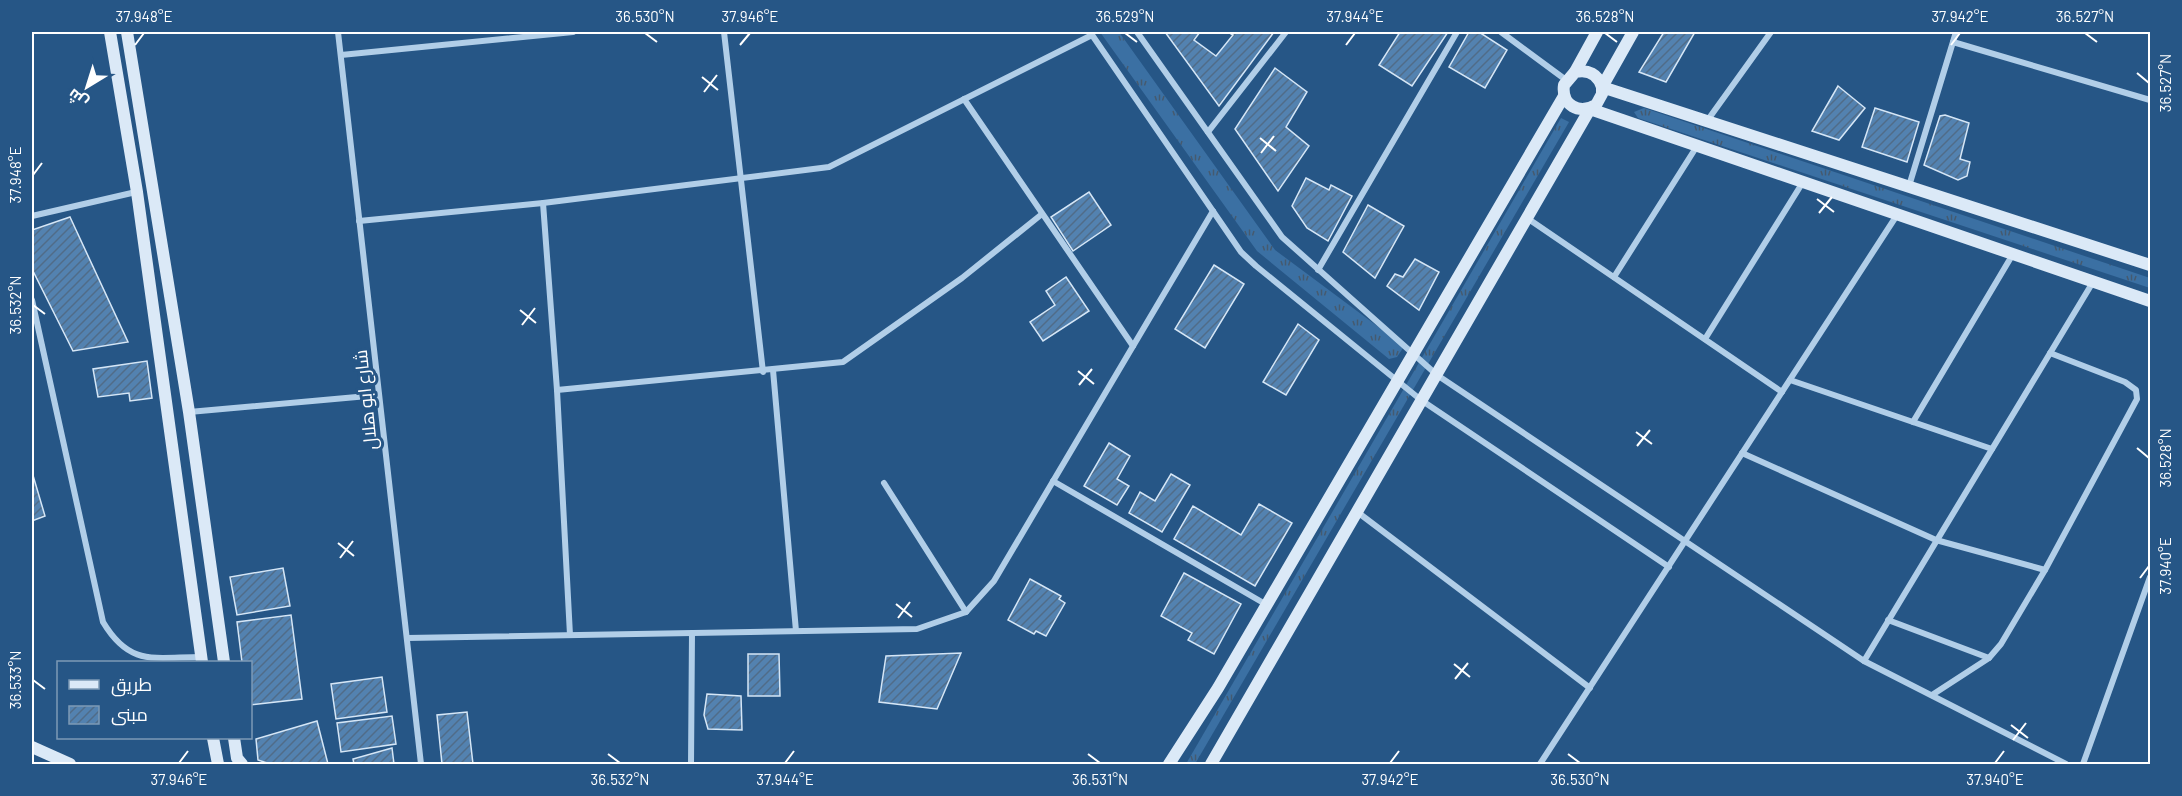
<svg xmlns="http://www.w3.org/2000/svg" width="2182" height="796" font-family="Barlow,Cairo,sans-serif">
	<style>
		.grass { fill: url(#grass-tufts) }
		.building { fill: url(#building-hatch); stroke: #d5e6f6; stroke-width: 1.5 }
		.lines { fill: none; stroke-linecap: round; stroke-linejoin: round }
		.street { stroke: #b1cee8; stroke-width: 6 }
		.secondary { stroke: #dbe9f7; stroke-width: 12 }
		.ticks { fill: none; stroke: #fff; stroke-width: 2 }
		.labels { text-anchor: middle; dominant-baseline: central; stroke-width: 6; stroke-linejoin: round; paint-order: stroke }
		.street-label { font-size: 18px; fill: #fff; stroke: #265686 }
		.neatline { fill: none; stroke: #fff; stroke-width: 2 }
		.ticks-label { font-size: 15px; text-anchor: middle; fill: #fff }
	</style>
	<defs>
		<pattern id="grass-tufts" width="24" height="20" patternUnits="userSpaceOnUse" patternTransform="scale(1.5)"><rect width="24" height="20" fill="#3b70a3"/><path d="M3 7l-1-3M5 7V3M7 7l1-3M15 17l-1-3M17 17v-4M19 17l1-3" fill="none" stroke="#455a6f"/></pattern>
		<pattern id="building-hatch" width="6" height="6" patternUnits="userSpaceOnUse" patternTransform="scale(1.5)"><rect width="6" height="6" fill="#5382b0"/><path d="M-1 1l2-2M0 6l6-6M5 7l2-2" fill="none" stroke="#506c88"/></pattern>
	</defs>
	<rect width="100%" height="100%" fill="#265686"/>
	<g class="grass">
		<path d="M1100,32H1119L1275,250L1400,343L1403,348L1397,357L1389,359L1257,251Z"/>
		<path d="M1644,108L2150,278V288L1638,118L1634,112Z"/>
		<path d="M1561,118L1569,122L1195,764H1186Z"/>
	</g>
	<g class="building">
		<path d="M1165,32H1200L1194,40L1216,56L1233,35L1228,32H1274L1219,106Z"/>
		<path d="M1400,32H1448L1412,86L1379,65Z"/>
		<path d="M1469,32H1479L1507,50L1485,88L1449,67Z"/>
		<path d="M1664,32H1695L1666,82L1639,72Z"/>
		<path d="M1275,68L1307,92L1286,127L1309,146L1278,191L1235,129Z"/>
		<path d="M1838,86L1865,108L1839,140L1812,131Z"/>
		<path d="M1875,108L1919,122L1907,162L1862,147Z"/>
		<path d="M1945,115L1969,123L1960,159L1970,162L1967,176L1958,180L1924,165L1940,116Z"/>
		<path d="M1306,178L1329,190L1331,185L1352,196L1328,241L1307,228L1292,206Z"/>
		<path d="M1089,192L1111,225L1073,251L1051,217Z"/>
		<path d="M1368,205L1404,226L1375,278L1343,252Z"/>
		<path d="M70,217L128,342L73,351L32,269V230Z"/>
		<path d="M1415,259L1439,272L1419,310L1387,286L1395,274L1403,277Z"/>
		<path d="M1214,265L1244,284L1205,348L1175,329Z"/>
		<path d="M1066,277L1089,311L1043,341L1030,322L1055,305L1046,291Z"/>
		<path d="M1298,324L1319,340L1286,395L1263,382Z"/>
		<path d="M147,361L152,398L130,401L129,393L98,397L93,369Z"/>
		<path d="M1109,443L1130,456L1117,479L1129,486L1117,505L1084,486Z"/>
		<path d="M32,472L45,516L32,521Z"/>
		<path d="M1171,474L1190,485L1162,532L1129,513L1140,492L1155,501Z"/>
		<path d="M1259,504L1292,523L1255,586L1174,539L1193,506L1241,535Z"/>
		<path d="M283,568L290,606L237,615L230,577Z"/>
		<path d="M1184,573L1241,604L1214,654L1188,640L1192,633L1161,616Z"/>
		<path d="M1030,579L1061,596L1059,599L1065,603L1046,636L1036,631L1034,634L1008,620Z"/>
		<path d="M291,615L302,699L250,705V662H242L237,622Z"/>
		<path d="M961,653L937,709L879,702L886,656Z"/>
		<path d="M748,654H779L780,696H748Z"/>
		<path d="M382,677L387,712L336,719L331,684Z"/>
		<path d="M707,694L741,696L742,730L708,729L704,715Z"/>
		<path d="M467,712L473,764H442L437,715Z"/>
		<path d="M392,716L396,744L341,752L337,723Z"/>
		<path d="M317,721L328,764H270L258,760L256,739Z"/>
		<path d="M392,748L394,764H354L353,759Z"/>
	</g>
	<g class="lines">
		<g class="street">
			<path d="M338,32L421,764"/>
			<path d="M724,32L763,372"/>
			<path d="M1090,32L1241,252L1256,266L1421,400L1669,567"/>
			<path d="M1137,32L1282,237L1437,375L1864,661L2093,282"/>
			<path d="M1501,32L1566,80"/>
			<path d="M1953,42L2150,100"/>
			<path d="M341,55L573,32"/>
			<path d="M964,99L1133,346"/>
			<path d="M1707,121L1771,32"/>
			<path d="M1208,132L1286,32"/>
			<path d="M1909,186L1956,32"/>
			<path d="M543,203L557,390L843,362L962,278L1042,214"/>
			<path d="M32,216L136,192"/>
			<path d="M1527,218L1782,392"/>
			<path d="M359,221L543,203L829,167L1092,35"/>
			<path d="M1318,270L1457,32"/>
			<path d="M1614,277L1697,146"/>
			<path d="M32,300L103,622C130,667 154,657 201,657"/>
			<path d="M1705,339L1803,182"/>
			<path d="M773,370L796,631"/>
			<path d="M1790,380L1992,449"/>
			<path d="M557,390L570,635"/>
			<path d="M189,412L379,395"/>
			<path d="M1913,422L2013,254"/>
			<path d="M1742,453L1936,540L2045,570"/>
			<path d="M1053,481L1267,605"/>
			<path d="M884,483L966,612"/>
			<path d="M1356,511L1590,688"/>
			<path d="M1888,620L1989,658"/>
			<path d="M407,638L917,629L966,612L994,581L1213,211"/>
			<path d="M1864,661L2066,764"/>
			<path d="M1932,695L1989,658L2001,644L2045,570L2137,399L2136,390L2125,382L2050,353"/>
			<path d="M691,764L692,633"/>
			<path d="M1540,764L1897,215"/>
			<path d="M2083,764L2150,577"/>
		</g>
		<g class="secondary">
			<path d="M110,32L137,192L202,662"/>
			<path d="M127,32L189,412L224,662"/>
			<path d="M1633,32L1602,87V94L1596,105C1579,115 1561,105 1564,85L1575,72C1588,69 1598,74 1602,87L2150,265"/>
			<path d="M1575,72L1597,32"/>
			<path d="M213,738L218,764"/>
			<path d="M234,738L237,758L242,764"/>
			<path d="M32,747L70,764"/>
			<path d="M1169,764L1218,688L1564,96"/>
			<path d="M1211,764L1590,109L2150,301"/>
		</g>
	</g>
	<path class="ticks" d="M645,33L657,42M1125,33L1137,42M1605,33L1617,42M2085,33L2097,42M135,45L144,33M740,45L750,33M1346,45L1355,33M1951,45L1960,33M2137,73L2149,83M702,77L718,90M704,92L717,75M1260,138L1276,151M1261,153L1274,136M33,175L42,163M1817,199L1834,212M1819,213L1832,197M33,305L45,314M520,310L536,323M522,325L535,308M1078,371L1094,384M1079,385L1092,369M1636,432L1652,444M1637,446L1650,430M2137,448L2149,458M338,543L354,556M340,558L353,541M2140,578L2149,566M896,604L912,617M898,618L910,602M1454,664L1470,677M1455,679L1468,663M33,680L45,689M2011,725L2028,738M2013,740L2026,723M608,754L620,763M1088,754L1100,763M1568,754L1580,763M179,763L188,751M785,763L794,751M1390,763L1399,751M1995,763L2004,751"/>
	<g class="labels">
		<g class="street-label">
			<text transform="translate(365 400) rotate(-96)">شارع ابو هلال</text>
		</g>
	</g>
	<rect width="2182" height="796" fill="none" stroke="#265686" stroke-width="66"/>
	<rect x="57" y="661" width="195" height="78" fill="#265686" stroke="#7d9ab6" stroke-width="1.5"/>
	<rect x="69" y="680" width="30" height="9" fill="#dbe9f7" stroke="#7d9ab6" stroke-width="1.5"/>
	<text x="111" y="691" font-size="18" fill="#ffffff">طريق</text>
	<rect x="69" y="706" width="30" height="18" fill="url(#building-hatch)" stroke="#7d9ab6" stroke-width="1.5"/>
	<text x="111" y="721" font-size="18" fill="#ffffff">مبنى</text>
	<g transform="translate(87 87) rotate(218)" stroke="#265686" stroke-width="4.5" paint-order="stroke">
	<path d="M0-4.5L10 22L0 15L-10 22Z" fill="#ffffff"/>
	<text y="-9" font-size="16" font-weight="bold" text-anchor="middle" fill="#ffffff">ش</text>
	</g>
	<rect x="33" y="33" width="2116" height="730" class="neatline"/>
	<g class="ticks-label">
		<text x="144" y="22">37.948°E</text>
		<text x="645" y="22">36.530°N</text>
		<text x="750" y="22">37.946°E</text>
		<text x="1125" y="22">36.529°N</text>
		<text x="1355" y="22">37.944°E</text>
		<text x="1605" y="22">36.528°N</text>
		<text x="1960" y="22">37.942°E</text>
		<text x="2085" y="22">36.527°N</text>
		<text transform="translate(2166 83) rotate(-90)" y="5">36.527°N</text>
		<text transform="translate(16 175) rotate(-90)" y="5">37.948°E</text>
		<text transform="translate(16 305) rotate(-90)" y="5">36.532°N</text>
		<text transform="translate(2166 458) rotate(-90)" y="5">36.528°N</text>
		<text transform="translate(2166 566) rotate(-90)" y="5">37.940°E</text>
		<text transform="translate(16 680) rotate(-90)" y="5">36.533°N</text>
		<text x="179" y="785">37.946°E</text>
		<text x="620" y="785">36.532°N</text>
		<text x="785" y="785">37.944°E</text>
		<text x="1100" y="785">36.531°N</text>
		<text x="1390" y="785">37.942°E</text>
		<text x="1580" y="785">36.530°N</text>
		<text x="1995" y="785">37.940°E</text>
	</g>
</svg>
